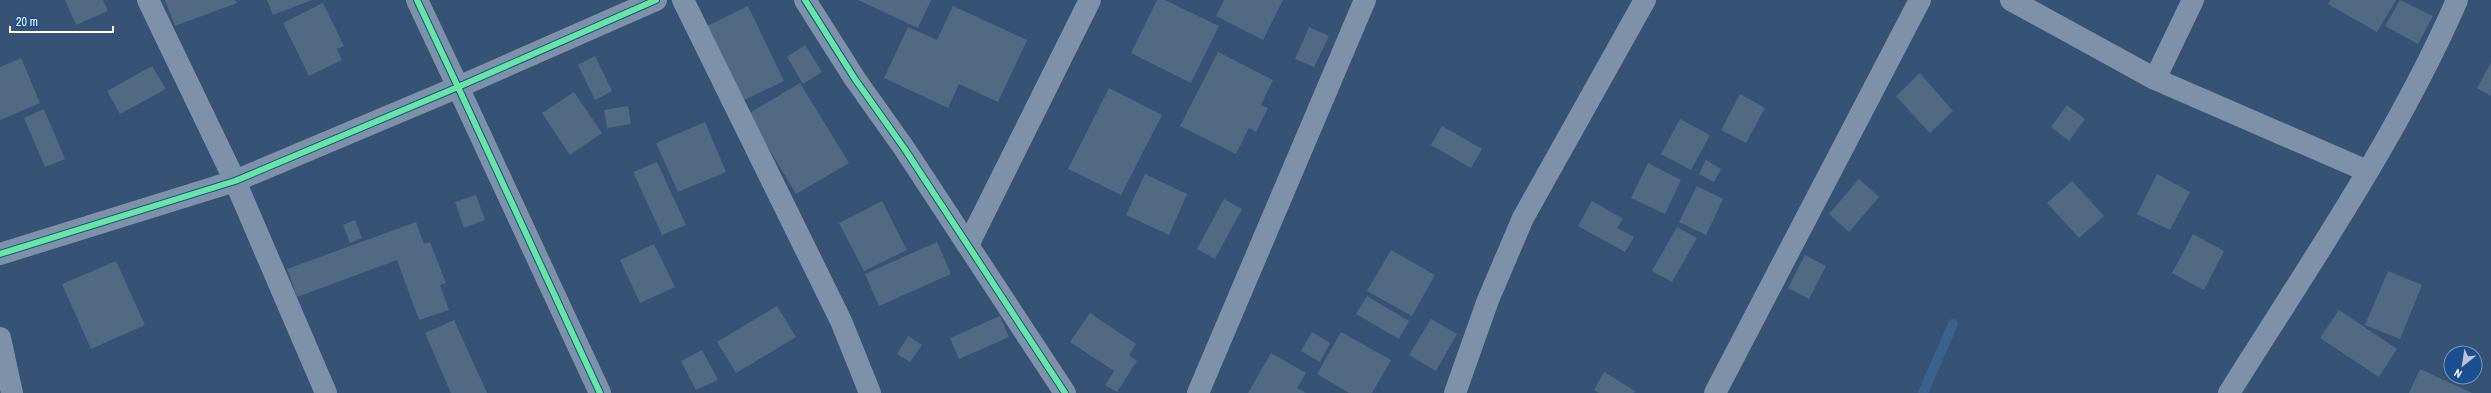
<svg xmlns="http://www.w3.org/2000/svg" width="2491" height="393" font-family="'Archivo Narrow',sans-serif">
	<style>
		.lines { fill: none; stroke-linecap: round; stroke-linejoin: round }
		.stream { stroke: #3b618d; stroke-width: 10 }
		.building { fill: #526984 }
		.minor { stroke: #7d92a8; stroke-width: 22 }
		.cycleway-casing { stroke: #1b4f8f; stroke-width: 8 }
		.cycleway { stroke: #66e7a1; stroke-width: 6 }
	</style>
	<rect width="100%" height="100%" fill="#365274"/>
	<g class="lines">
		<path class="stream" d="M1923,393L1953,324"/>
	</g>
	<g class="building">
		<path d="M65,0H103L108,11L76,25Z"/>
		<path d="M165,0H235L237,3L175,26Z"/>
		<path d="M267,0H312L273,15Z"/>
		<path d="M858,0H931L918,28Z"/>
		<path d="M1157,0H1165L1219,26L1191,83L1131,53Z"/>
		<path d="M1224,0H1283L1263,40L1216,16Z"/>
		<path d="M2331,0H2396L2377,32L2328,4Z"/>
		<path d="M2400,0L2433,16L2418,44L2385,26Z"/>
		<path d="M323,3L344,46L337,49L342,60L309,76L283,23Z"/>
		<path d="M748,6L784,81L744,100L707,26Z"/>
		<path d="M953,6L1027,40L998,102L959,84L948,108L884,78L908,27L937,40Z"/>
		<path d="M1309,27L1329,36L1314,67L1295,59Z"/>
		<path d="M805,45L822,72L803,84L787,57Z"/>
		<path d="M1218,52L1273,80L1261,105L1268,108L1256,132L1249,128L1236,154L1180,126Z"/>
		<path d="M595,56L612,91L595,100L578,65Z"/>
		<path d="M21,58L40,103L0,120V67Z"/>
		<path d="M2491,63V96L2477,88Z"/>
		<path d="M152,66L166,89L120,114L107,91Z"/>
		<path d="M1920,73L1953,111L1930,133L1896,96Z"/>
		<path d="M800,83L849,163L796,194L748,114Z"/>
		<path d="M1109,88L1162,115L1121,195L1068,169Z"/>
		<path d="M574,92L602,133L570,155L542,113Z"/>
		<path d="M1740,94L1765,108L1746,143L1721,130Z"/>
		<path d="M2067,105L2085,119L2069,141L2051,127Z"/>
		<path d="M628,106L631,124L607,128L604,110Z"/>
		<path d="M44,109L65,159L45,167L24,118Z"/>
		<path d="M1680,119L1710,135L1691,170L1661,154Z"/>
		<path d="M705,122L726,172L678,192L656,143Z"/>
		<path d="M1442,126L1482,149L1471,168L1431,145Z"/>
		<path d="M1706,160L1721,169L1714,182L1699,174Z"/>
		<path d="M657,162L686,225L662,235L633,172Z"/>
		<path d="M1648,163L1681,180L1665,214L1631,198Z"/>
		<path d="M1145,174L1187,194L1169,235L1126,215Z"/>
		<path d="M2157,174L2190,192L2170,230L2137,214Z"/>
		<path d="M1859,179L1879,197L1849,232L1829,214Z"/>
		<path d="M2072,181L2104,216L2079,238L2047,203Z"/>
		<path d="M1697,186L1723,199L1706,235L1679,222Z"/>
		<path d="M476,195L485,220L464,228L455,202Z"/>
		<path d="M1224,199L1242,209L1215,259L1197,249Z"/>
		<path d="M882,201L907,250L864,271L839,223Z"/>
		<path d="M1592,201L1623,219L1617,228L1634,237L1625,252L1578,226Z"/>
		<path d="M355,220L362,238L350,243L343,225Z"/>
		<path d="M416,222L424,244L430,242L446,283L440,285L449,310L419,320L397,260L297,297L287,269Z"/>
		<path d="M1677,227L1697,238L1672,282L1652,271Z"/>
		<path d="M2193,234L2224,251L2204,290L2172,273Z"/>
		<path d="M937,242L951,274L879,306L865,274Z"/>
		<path d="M654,244L675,287L640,303L620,260Z"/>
		<path d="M1391,250L1435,275L1412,316L1367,291Z"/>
		<path d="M1805,255L1826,266L1809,299L1788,288Z"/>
		<path d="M116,261L145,325L91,349L62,284Z"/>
		<path d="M2388,271L2422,285L2400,339L2365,325Z"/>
		<path d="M1367,296L1409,321L1399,339L1356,314Z"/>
		<path d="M777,306L796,337L736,373L717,342Z"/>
		<path d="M2339,310L2397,349L2379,377L2320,338Z"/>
		<path d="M1090,313L1136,344L1129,355L1137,361L1117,392L1105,385L1114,371L1070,342Z"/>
		<path d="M1000,316L1009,337L959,359L950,338Z"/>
		<path d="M1431,319L1457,334L1436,371L1409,355Z"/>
		<path d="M454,320L487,393H451L425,333Z"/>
		<path d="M1312,332L1330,343L1320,362L1301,351Z"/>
		<path d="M1341,332L1391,360L1372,393H1349L1317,374Z"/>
		<path d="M908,336L922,345L910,362L897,354Z"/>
		<path d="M702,350L718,380L696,390L681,361Z"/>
		<path d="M1271,353L1306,373L1297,388L1306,393H1248Z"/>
		<path d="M2420,369L2472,393H2409Z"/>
		<path d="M1604,372L1635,391L1634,393H1599L1594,390Z"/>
	</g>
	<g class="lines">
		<g class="minor">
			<path d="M148,0L235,181L326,393"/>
			<path d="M683,0L841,321L870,393"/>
			<path d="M805,0L855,79L904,148L1065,393"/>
			<path d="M2011,0L2155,79L2367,171"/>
			<path d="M2155,79L2193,0"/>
			<path d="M968,245L1090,0"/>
			<path d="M0,254L235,181L458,87L417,0"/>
			<path d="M0,338L12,393"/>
			<path d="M600,393L458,87L656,0"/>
			<path d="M1198,393L1365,0"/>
			<path d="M1455,393L1488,300L1523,218L1645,0"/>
			<path d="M1715,393L1920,0"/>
			<path d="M2229,393C2309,265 2397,138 2457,0"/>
		</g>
		<g class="cycleway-casing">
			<g id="cycleway">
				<path d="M805,0L855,79L904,148L1065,393"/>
				<path d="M0,254L235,181L458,87L417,0"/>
				<path d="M600,393L458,87L656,0"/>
			</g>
		</g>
		<use href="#cycleway" class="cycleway"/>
	</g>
	<g transform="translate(2463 365) rotate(210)"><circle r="19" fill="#1b4f8f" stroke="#7695bc"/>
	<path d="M0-3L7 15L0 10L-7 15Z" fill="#b9c2ce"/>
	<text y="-6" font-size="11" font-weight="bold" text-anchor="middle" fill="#ffffff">N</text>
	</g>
	<path d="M10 26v6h103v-6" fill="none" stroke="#ffffff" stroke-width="2"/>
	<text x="16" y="26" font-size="12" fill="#ffffff" stroke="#1b4f8f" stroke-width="3" paint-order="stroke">20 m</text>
</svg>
